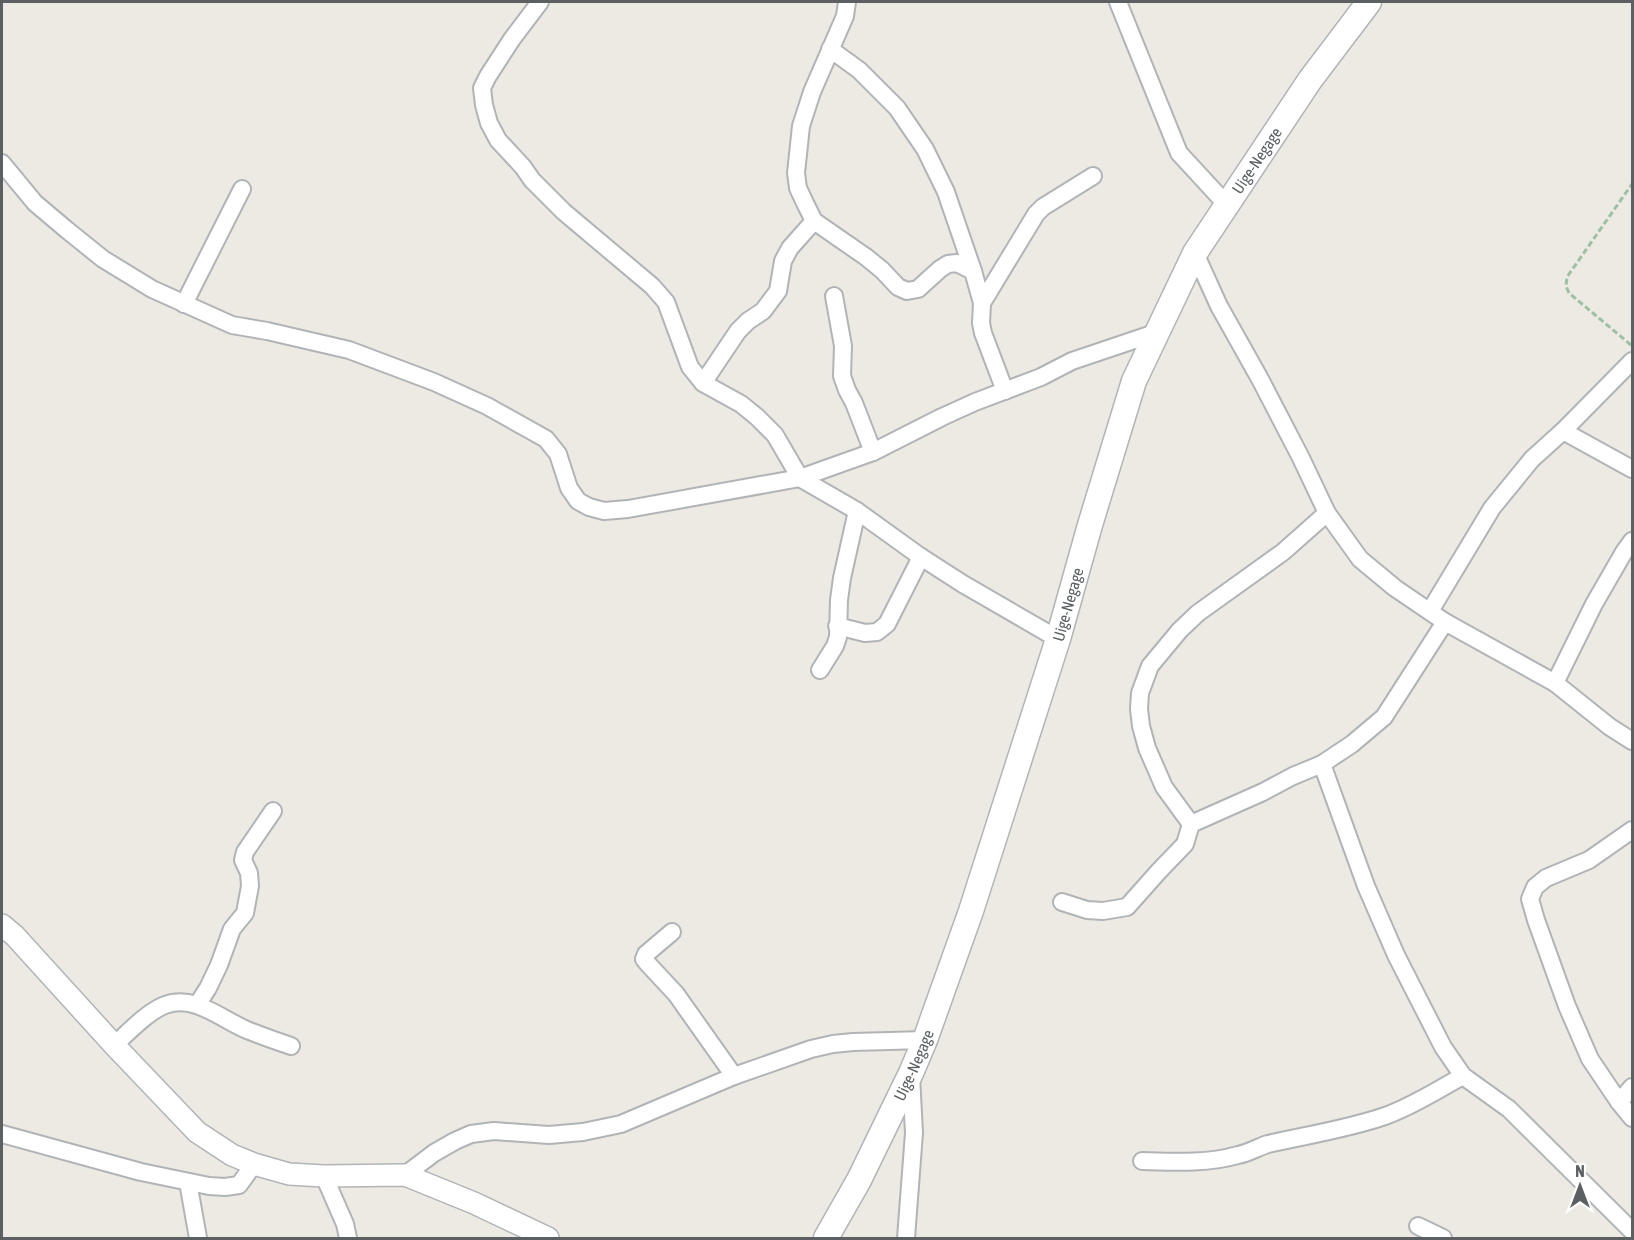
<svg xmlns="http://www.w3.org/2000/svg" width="1634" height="1240" font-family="'Asap Condensed',sans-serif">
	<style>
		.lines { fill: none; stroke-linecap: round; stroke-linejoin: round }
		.minor-casing { stroke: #b1b4b7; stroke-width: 20 }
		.tertiary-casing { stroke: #b1b4b7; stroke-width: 24 }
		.secondary-casing { stroke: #b1b4b7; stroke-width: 27 }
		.path { stroke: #9ec1a5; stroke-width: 3; stroke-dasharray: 6 3; stroke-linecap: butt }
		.minor { stroke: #fff; stroke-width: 16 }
		.tertiary { stroke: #fff; stroke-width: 21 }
		.secondary { stroke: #fff; stroke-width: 24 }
		.labels { text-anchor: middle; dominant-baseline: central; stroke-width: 5; stroke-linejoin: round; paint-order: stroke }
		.street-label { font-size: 16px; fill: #5c6063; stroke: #fff }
	</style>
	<rect width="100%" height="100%" fill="#edeae4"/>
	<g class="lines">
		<g class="minor-casing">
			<g id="minor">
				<path d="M540,2L512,39L488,76L482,88L484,105L489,123L498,140L523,167L532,180L564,212L652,286L666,302L690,367L703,383L741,404L757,417L775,435L800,478L857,511L921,557L963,584L1058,639"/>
				<path d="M847,2L845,16L812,92L801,126L796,173L798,188L805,203L814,221L866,257L882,270L898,287L907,291L918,289L940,269L948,264L957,263L973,271"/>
				<path d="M1118,2L1179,153L1226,204"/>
				<path d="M830,49L859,70L897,108L925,149L946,192L973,271L982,303L981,323L983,333L1005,391"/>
				<path d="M2,163L35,203L67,230L103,259L152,289L232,325L267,331L349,350L434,382L487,406L546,439L558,454L569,488L578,501L589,507L604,511L628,509L800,478L873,452L942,417L975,402L1041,377L1072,361L1158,332"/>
				<path d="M1195,253L1219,306L1260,379L1301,458L1327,513L1360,559L1395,588L1445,622L1555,683L1610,727L1632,741"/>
				<path d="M834,296L843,346L842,376L847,390L854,403L873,452"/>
				<path d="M982,303L1036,214L1043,207L1093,176"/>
				<path d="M184,304L242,189"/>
				<path d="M703,383L738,331L748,321L763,311L778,291L783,261L790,248L814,221"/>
				<path d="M1563,431L1632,469"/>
				<path d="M1430,611L1492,508L1532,459L1563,431L1632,361"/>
				<path d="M837,626L865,633L877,632L887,624L921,557"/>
				<path d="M820,670L835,646L838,637L839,600L842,578L857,511"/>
				<path d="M1555,683L1594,604L1624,552L1632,541"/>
				<path d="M1322,764L1366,886L1396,955L1443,1047L1463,1076L1509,1109L1632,1231"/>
				<path d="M1191,824L1164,787L1147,748L1141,726L1139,709L1140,693L1150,666L1180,630L1198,613L1283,552L1327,513"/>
				<path d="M1632,830L1589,860L1546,878L1535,887L1530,899L1536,920L1567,1006L1590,1059L1619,1102L1632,1118"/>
				<path d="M1062,902L1087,910L1103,911L1127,907L1159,871L1185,844L1191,824L1263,792L1293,776L1322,764L1352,744L1384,717L1445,622"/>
				<path d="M672,932L646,954L644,959L648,964L676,994L734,1076"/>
				<path d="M197,1005L208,988L219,965L232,929L245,913L250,886L249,873L243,860L245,852L273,811"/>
				<path d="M114,1045C128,1033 147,1012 165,1005C194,994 221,1019 247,1030C262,1036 276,1041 291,1046"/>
				<path d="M1619,1102L1632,1087"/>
				<path d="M2,1134L141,1172L209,1186L225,1187L239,1185L254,1164"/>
				<path d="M1142,1161C1174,1162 1207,1164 1238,1155C1249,1153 1258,1147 1268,1144C1307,1135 1348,1129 1385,1116C1413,1106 1437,1090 1463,1076"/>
				<path d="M405,1175L434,1153L455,1141L471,1134L494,1131L549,1135L583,1132L621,1124L734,1076L811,1049L833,1044L853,1042L925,1040"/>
				<path d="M324,1176L345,1224L348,1238"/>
				<path d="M188,1182L198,1238"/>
				<path d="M1418,1226L1443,1238"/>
				<path d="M906,1238L914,1133L911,1076"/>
			</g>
		</g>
		<g class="tertiary-casing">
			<path id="tertiary" d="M2,925L15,936L114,1045L197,1132L232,1155L254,1164L289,1174L324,1176L405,1175L474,1203L548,1238"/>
		</g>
		<g class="secondary-casing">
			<g id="secondary">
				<path id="s1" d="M826,1238L859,1180L911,1073L925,1040L971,911L1058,639L1090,525L1134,381L1195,253L1310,80L1369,2"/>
			</g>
		</g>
		<path class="path" d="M1631,345L1569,293L1566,286L1567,277L1632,184"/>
		<use href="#minor" class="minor"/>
		<use href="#tertiary" class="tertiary"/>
		<use href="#secondary" class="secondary"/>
	</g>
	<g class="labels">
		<g class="street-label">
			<text stroke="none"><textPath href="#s1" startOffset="1166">Uige-Negage</textPath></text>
			<text stroke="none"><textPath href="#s1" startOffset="680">Uige-Negage</textPath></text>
			<text stroke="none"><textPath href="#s1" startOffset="194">Uige-Negage</textPath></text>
		</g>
	</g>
	<rect width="1634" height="1240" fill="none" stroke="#5c6063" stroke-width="6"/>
	<g transform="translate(1580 1186)" stroke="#ffffff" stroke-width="4.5" paint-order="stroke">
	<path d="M0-4.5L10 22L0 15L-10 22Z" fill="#5c6063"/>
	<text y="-9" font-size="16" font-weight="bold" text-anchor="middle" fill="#5c6063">N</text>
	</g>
</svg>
